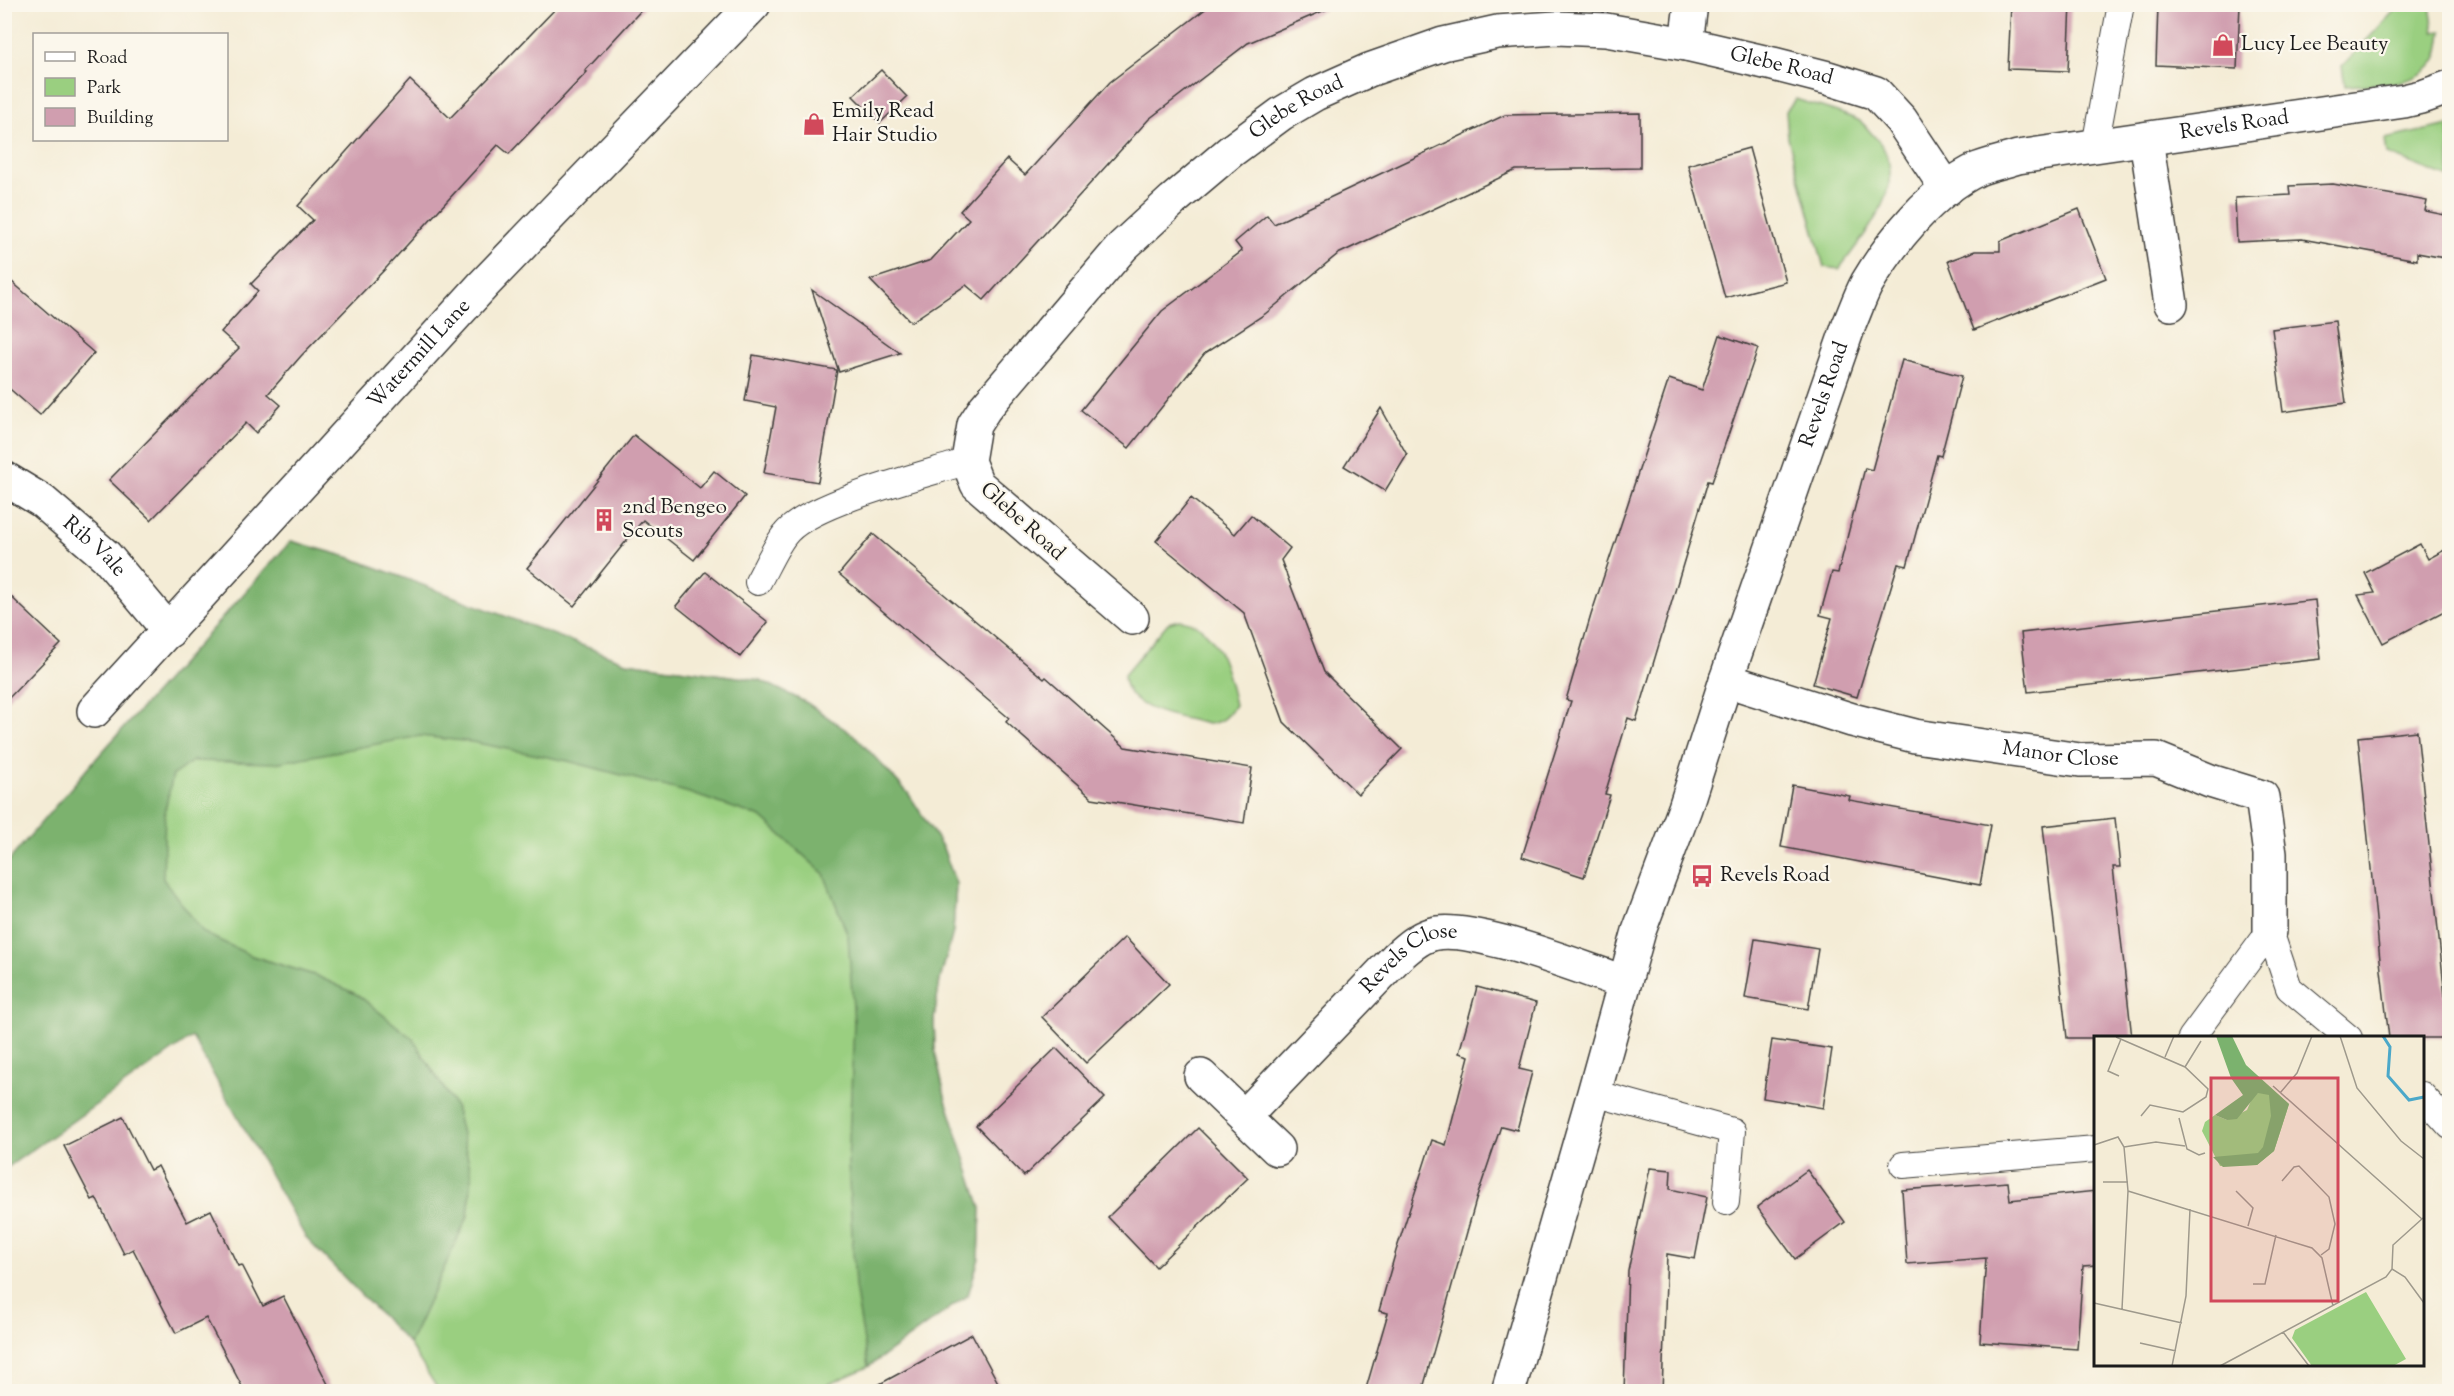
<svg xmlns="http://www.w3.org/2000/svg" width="2454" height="1396" font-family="'Sorts Mill Goudy',serif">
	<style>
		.green { fill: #9acf80; stroke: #5b764e; stroke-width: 1.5 }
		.forest { fill: #7bb26e; stroke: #4c6745; stroke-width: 1.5 }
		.building { fill: #d09eaf }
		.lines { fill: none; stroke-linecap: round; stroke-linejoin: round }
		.lane-casing { stroke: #3c3b38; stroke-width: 28 }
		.street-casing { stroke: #3c3b38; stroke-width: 36 }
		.lane { stroke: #fff; stroke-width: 26 }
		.street { stroke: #fff; stroke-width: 33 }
		.labels { text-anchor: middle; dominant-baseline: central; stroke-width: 4.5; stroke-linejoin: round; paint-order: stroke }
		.poi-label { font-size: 21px; fill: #1c1c1c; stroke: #fbf7ec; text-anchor: start }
		.street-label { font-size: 21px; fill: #1c1c1c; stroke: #fbf7ec }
		.inset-river { fill: none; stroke: #4ba8c9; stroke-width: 3 }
		.inset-road { fill: none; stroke: #9e998c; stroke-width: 1.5 }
		.view { fill: #d1495b; fill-opacity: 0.15; stroke: #d1495b; stroke-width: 3 }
		.inset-edge { fill: none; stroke: #1c1c1c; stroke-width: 3 }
	</style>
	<rect width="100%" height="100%" fill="#fbf7ec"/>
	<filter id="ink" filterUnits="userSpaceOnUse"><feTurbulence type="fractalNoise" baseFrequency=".0167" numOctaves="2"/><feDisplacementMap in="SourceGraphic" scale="12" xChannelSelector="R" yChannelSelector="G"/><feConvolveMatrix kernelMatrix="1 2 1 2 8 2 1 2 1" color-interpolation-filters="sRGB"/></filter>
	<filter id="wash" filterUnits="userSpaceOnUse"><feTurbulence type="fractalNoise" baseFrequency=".008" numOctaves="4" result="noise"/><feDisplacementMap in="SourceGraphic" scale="24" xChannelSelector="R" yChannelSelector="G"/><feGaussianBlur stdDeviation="1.35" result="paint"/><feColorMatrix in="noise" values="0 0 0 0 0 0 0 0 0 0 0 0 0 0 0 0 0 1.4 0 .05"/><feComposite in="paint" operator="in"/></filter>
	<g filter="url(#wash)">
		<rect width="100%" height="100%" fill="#f4ecd6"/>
		<g class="green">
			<path d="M2400,5H2430L2434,32L2442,31C2441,40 2440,52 2436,59C2419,89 2374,83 2345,86L2342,66Z"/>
			<path d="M1796,99C1816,106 1838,111 1858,120C1864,123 1869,131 1874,136C1916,178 1865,234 1839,269L1824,267L1788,138L1786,111Z"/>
			<path d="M2449,125V178L2387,154L2385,139Z"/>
			<path d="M291,541L351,558L626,662L760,680L807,703L856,737L908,793L943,848L956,884L953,932L940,980L934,1019L935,1052L945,1097L981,1208L979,1258L968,1295L868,1367L813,1391H439L409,1344L468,1216L472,1175L455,1106L413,1039L317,976L252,956L204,934L146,859L86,770Z"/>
			<path d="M1179,620C1218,623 1228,673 1235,705C1227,716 1222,723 1207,724C1179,716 1124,712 1124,675L1168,623Z"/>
		</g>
		<path class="forest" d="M291,541L351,558L626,662L760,680L807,703L856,737L908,793L943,848L956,884L953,932L940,980L934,1019L935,1052L945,1097L981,1208L979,1258L968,1295L868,1367L855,1286L848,1163L854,1023L848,936L824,874L761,817L686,792L568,761L472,742L420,736L275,763L193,761L173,775L165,810L163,879L204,933L252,956L317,976L358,995L413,1039L455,1106L472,1175L468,1216L409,1344L306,1238L192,1037L5,1169V865L86,770Z"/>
		<g id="blocks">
			<g class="building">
				<path d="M560,4H647L585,71L587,72L509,154L498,145L387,267L301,356L268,394L281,405L256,433L246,423L151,520L109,480L239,348L221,332L258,291L251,284L313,220L298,206L410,80L450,118Z"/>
				<path d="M1212,4H1339L1248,43L1149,119L984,300L966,285L911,322L870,280L931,260L969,219L960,211L1007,159L1025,175L1110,82Z"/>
				<path d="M2011,4H2071L2068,71L2008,69Z"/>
				<path d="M2158,5H2240L2237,69L2156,65Z"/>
				<path d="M881,70L907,97L880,123L853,96Z"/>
				<path d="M1640,113V168L1516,170L1338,254L1265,314L1205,353L1129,448L1081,410L1162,311L1242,251L1235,242L1267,215L1274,224L1505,115Z"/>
				<path d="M1749,148L1786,282L1725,298L1688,165Z"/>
				<path d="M2333,184L2427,201L2425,211L2450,216V259L2417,253V260L2302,239L2237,242L2235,198L2290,195L2289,186Z"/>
				<path d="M2079,209L2106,278L1974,330L1948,261L1975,251H2000V241Z"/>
				<path d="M4,275L94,353L40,415L4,384Z"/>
				<path d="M812,290L900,353L839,372Z"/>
				<path d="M2335,321L2346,403L2283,412L2272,329Z"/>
				<path d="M1720,335L1758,348L1712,482L1708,481L1636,721L1628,718L1605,794L1610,795L1584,877L1522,857L1571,701L1566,700L1591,615L1669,379L1702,390Z"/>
				<path d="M753,355L837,370L818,482L764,473L776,407L745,401Z"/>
				<path d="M1902,360L1962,376L1941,456L1937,455L1907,566L1898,564L1857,697L1813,684L1832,618L1820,615L1832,572L1838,573L1865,468L1872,470Z"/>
				<path d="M1381,408L1407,455L1385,491L1344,466Z"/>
				<path d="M634,435L700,488L714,471L745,496L694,560L643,520L574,606L527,568Z"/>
				<path d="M1191,498L1235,534L1251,515L1290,548L1281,560L1324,672L1402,749L1358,794L1284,722L1244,613L1156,541Z"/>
				<path d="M873,534L1044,679L1046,677L1125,747L1252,768L1244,823L1092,798L1006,722L1009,718L839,574Z"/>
				<path d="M2420,544L2428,559L2450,547V608L2383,643L2358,595L2375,593L2365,573Z"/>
				<path d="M705,572L768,622L740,657L676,606Z"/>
				<path d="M4,590L61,644L4,703Z"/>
				<path d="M2315,600L2321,659L2028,692L2021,633Z"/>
				<path d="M2417,731L2445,996H2450V1038H2389L2381,970L2358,737Z"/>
				<path d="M1792,785L1850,796L1849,800L1991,825L1980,885L1781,847Z"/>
				<path d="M2115,818L2120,867H2113L2132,1038H2067L2043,826Z"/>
				<path d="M1125,937L1169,984L1086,1063L1042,1017Z"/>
				<path d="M1755,939L1818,949L1808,1009L1745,998Z"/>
				<path d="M1477,987L1536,1003L1519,1069L1532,1072L1517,1130L1501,1126L1476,1200L1422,1392H1365L1388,1313L1379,1311L1396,1251L1432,1140L1446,1145L1469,1056L1459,1053Z"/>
				<path d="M1772,1040L1832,1049L1823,1108L1763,1098Z"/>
				<path d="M1056,1048L1105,1098L1024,1176L976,1126Z"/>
				<path d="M123,1117L150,1170L158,1166L187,1222L211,1210L238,1266L242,1265L263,1306L283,1296L332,1392H245L206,1318L176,1333L133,1249L124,1254L96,1198L92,1200L64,1146Z"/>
				<path d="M1198,1128L1248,1178L1156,1267L1108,1217Z"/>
				<path d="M1650,1168L1671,1170L1670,1189L1707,1197L1695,1259L1667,1254L1662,1392H1624L1628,1271Z"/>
				<path d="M1807,1170L1845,1222L1795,1259L1757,1207Z"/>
				<path d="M2008,1182L2010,1200L2096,1191V1265L2083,1266L2077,1349L1980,1342L1986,1258L1907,1264L1902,1190Z"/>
				<path d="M972,1334L1003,1392H865Z"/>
			</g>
		</g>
	</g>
	<g filter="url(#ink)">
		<use href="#blocks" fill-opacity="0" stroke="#3c3b38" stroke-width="1.5"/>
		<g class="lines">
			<g class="lane-casing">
				<g id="lane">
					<path d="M2095,146L2121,4"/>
					<path d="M758,582C766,568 777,542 788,531C817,501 924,475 968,461"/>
					<path d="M2191,1038L2270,931L2289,988L2349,1038"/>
					<path d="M1594,1093L1732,1131L1726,1202"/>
					<path d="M2422,1095L2450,1126"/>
					<path d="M1903,1165L2096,1149"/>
				</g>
			</g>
			<g class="street-casing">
				<g id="street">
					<path d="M1686,44L1691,4"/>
					<path d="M2146,139L2171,304"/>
					<path id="s1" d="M4,478L42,501L106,556L169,631"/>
					<path id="s2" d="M1132,618L977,484L968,461L974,425L985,408L1123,246L1173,200L1231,151L1281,114L1315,94L1369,70L1443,44L1497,32L1556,28L1606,30L1686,44L1773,64L1828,78L1876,93L1901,120L1947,189"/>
					<path id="s3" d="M1726,680L1852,720L1915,736L2080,760L2156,759L2210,781L2262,797L2270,854V931"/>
					<path id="s4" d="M94,711L484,284L754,4"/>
					<path d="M1201,1076L1277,1149"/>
					<path id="s5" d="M1244,1117L1397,957C1407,948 1418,938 1432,934C1470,923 1583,969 1624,982"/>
					<path id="s6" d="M1508,1392L1594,1093L1639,931L1685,808L1726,680L1849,325C1855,311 1860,296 1867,283C1893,239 1932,191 1978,169C1991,164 2005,161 2018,157L2404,101L2425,96L2450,87"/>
				</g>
			</g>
			<use href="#lane" class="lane"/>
			<use href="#street" class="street"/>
		</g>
	</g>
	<defs>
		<g id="shop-bare" transform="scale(1.8)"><path d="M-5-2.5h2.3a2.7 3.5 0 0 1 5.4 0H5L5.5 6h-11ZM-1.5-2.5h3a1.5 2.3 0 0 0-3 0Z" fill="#d1495b" stroke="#fbf7ec" stroke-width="2.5" paint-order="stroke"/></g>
		<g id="building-bare" transform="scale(1.8)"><path d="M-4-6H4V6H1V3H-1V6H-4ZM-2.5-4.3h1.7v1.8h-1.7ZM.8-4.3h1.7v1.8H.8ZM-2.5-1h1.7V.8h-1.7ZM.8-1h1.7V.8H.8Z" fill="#d1495b" stroke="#fbf7ec" stroke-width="2.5" paint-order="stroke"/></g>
		<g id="bus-bare" transform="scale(1.8)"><path d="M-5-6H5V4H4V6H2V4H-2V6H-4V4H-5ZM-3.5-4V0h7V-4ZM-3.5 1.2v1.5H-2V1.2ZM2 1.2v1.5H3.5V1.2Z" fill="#d1495b" stroke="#fbf7ec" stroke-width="2.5" paint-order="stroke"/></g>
	</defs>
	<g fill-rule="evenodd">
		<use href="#shop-bare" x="2223" y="45"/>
		<use href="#shop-bare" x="814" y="124"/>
		<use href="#building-bare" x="604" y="520"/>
		<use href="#bus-bare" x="1702" y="876"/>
	</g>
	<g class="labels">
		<g class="poi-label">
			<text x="2241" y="45">Lucy Lee Beauty</text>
			<text x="832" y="112">Emily Read<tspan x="832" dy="24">Hair Studio</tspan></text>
			<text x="622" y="508">2nd Bengeo<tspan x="622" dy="24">Scouts</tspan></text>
			<text x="1720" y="876">Revels Road</text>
		</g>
		<g class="street-label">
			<text stroke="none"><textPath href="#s2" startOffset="1226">Glebe Road</textPath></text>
			<text stroke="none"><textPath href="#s2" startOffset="722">Glebe Road</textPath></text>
			<text stroke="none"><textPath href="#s6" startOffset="1588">Revels Road</textPath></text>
			<text stroke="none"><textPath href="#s4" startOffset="483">Watermill Lane</textPath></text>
			<text stroke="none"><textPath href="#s6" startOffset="1047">Revels Road</textPath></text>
			<text transform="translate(1022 522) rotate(42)">Glebe Road</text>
			<text stroke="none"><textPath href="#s1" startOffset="114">Rib Vale</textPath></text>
			<text stroke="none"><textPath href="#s3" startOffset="344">Manor Close</textPath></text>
			<text stroke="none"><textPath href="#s5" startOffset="232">Revels Close</textPath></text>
		</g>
	</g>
	<g transform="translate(2094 1036)">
		<rect width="330" height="330" fill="#f4ecd6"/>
		<path d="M174,50L195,68L180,115L163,129L126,130L108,95L111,86L121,79L133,84L153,74L159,60ZM272,256L312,323L299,330H218L198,302L201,294Z" fill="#9acf80"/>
		<path d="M122,0H138L152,29L195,68L180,115L163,129L129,131L119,121L164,117L169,111L177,80L175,59L164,57L143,83L133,84L121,79L149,59L137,42Z" fill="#7bb26e"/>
		<path class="inset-river" d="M289,0L296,11L294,40L315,64L330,61"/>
		<path class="inset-road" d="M246,0L263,52L307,105L330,123M22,1L91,31L114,53L112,61L89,76L56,69L47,80M71,21L80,0M91,31L107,5M25,40L14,35L27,3M179,50L328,183M186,57L203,37L218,0M85,82L93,113L105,119L111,117M0,109L24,101L30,111L34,155L28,273M30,111L62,106L91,110M188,145L200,131L205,130L235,161L241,188L235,213L227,219M9,146H34M34,155L218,212L228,222L239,270M142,155L159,172L154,190M298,233L299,209L329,182M298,233L311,241L330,267M159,248H171L182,199M0,267L88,287M189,296L215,330M46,307L82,315M78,330L92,260L96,173M126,330L292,241L298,233"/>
		<path class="view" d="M117,42H244V265H117Z"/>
		<rect width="330" height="330" class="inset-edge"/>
	</g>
	<rect width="2454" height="1396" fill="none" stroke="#fbf7ec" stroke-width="24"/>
	<rect x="33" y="33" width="195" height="108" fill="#fbf7ec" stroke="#a29f99" stroke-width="1.5"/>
	<rect x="45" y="52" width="30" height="9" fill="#ffffff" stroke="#a29f99" stroke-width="1.5"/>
	<text x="87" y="63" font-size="18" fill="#1c1c1c">Road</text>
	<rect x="45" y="78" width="30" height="18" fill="#9acf80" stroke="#a29f99" stroke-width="1.5"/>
	<text x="87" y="93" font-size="18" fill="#1c1c1c">Park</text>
	<rect x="45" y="108" width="30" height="18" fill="#d09eaf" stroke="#a29f99" stroke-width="1.5"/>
	<text x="87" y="123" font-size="18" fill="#1c1c1c">Building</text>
</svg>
